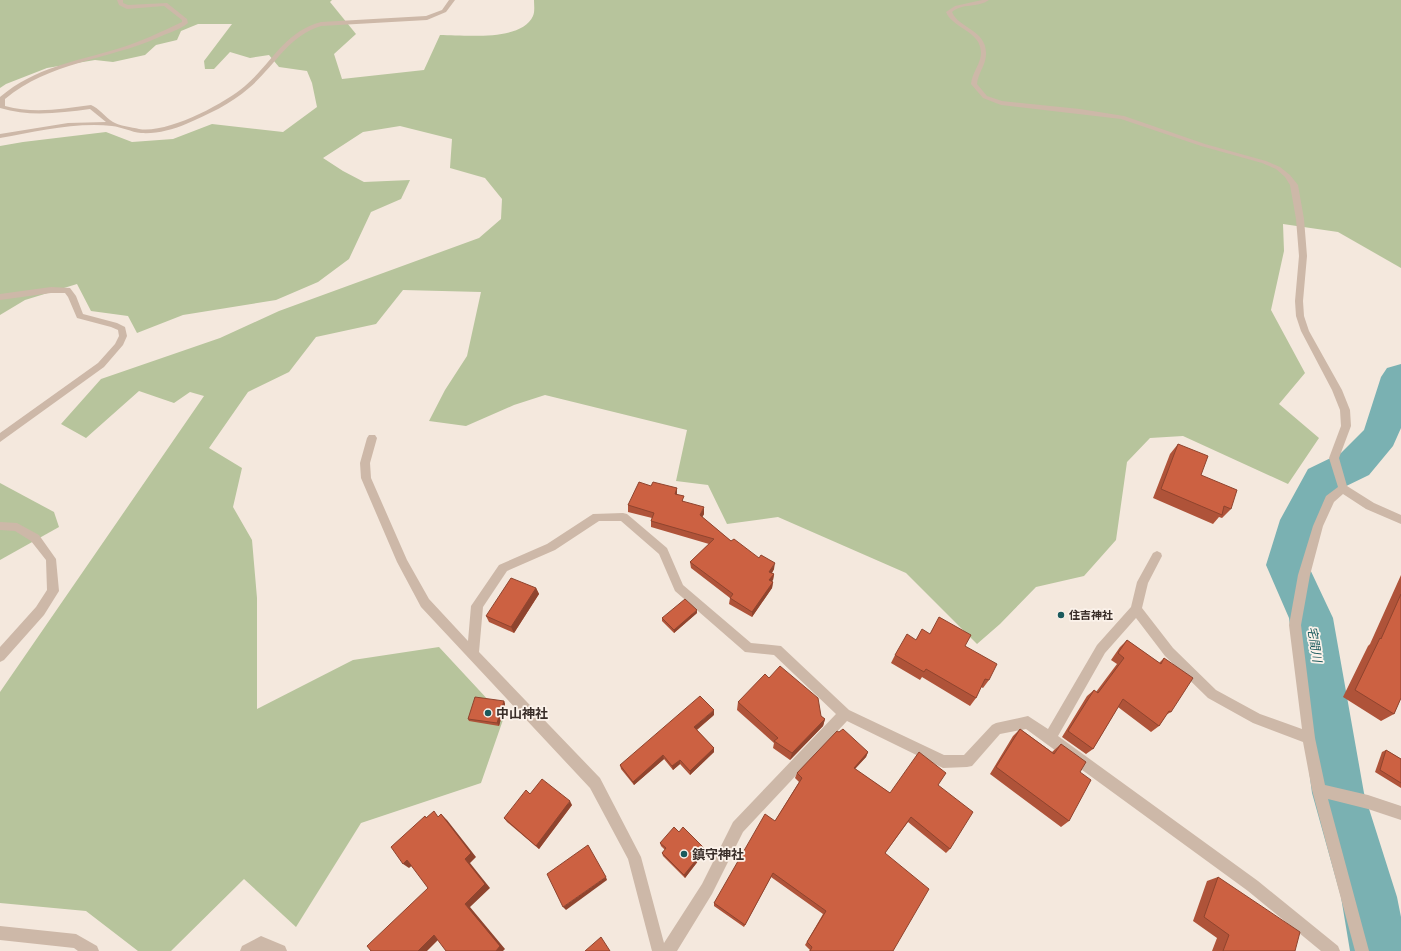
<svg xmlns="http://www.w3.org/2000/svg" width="1401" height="951" font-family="'PT Sans Narrow','Noto Sans JP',sans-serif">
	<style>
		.green { fill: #b7c49c }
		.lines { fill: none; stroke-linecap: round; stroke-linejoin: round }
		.river { fill: #7ab1b2; fill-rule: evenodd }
		.minor { fill: #cdb8a8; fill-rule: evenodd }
		.wall { fill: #af5339 }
		.shaded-wall { fill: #8f442e }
		.building { fill: #cc6142; stroke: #8f442e }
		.poi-dot { fill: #1b5a5d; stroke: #fbf2ea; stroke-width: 1.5 }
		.labels { text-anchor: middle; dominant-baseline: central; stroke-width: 3.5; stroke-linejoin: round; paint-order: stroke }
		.poi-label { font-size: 11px; font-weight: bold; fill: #392d28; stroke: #fbf2ea; text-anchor: start }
		.water-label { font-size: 12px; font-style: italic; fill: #1b5a5d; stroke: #fbf2ea }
		.near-poi-label { font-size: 13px; font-weight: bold; fill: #392d28; stroke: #fbf2ea; text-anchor: start }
	</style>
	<rect width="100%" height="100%" fill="#f4e8dd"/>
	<g class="green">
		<path d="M0,0H332L330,2L356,34L334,54L342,79L424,70L440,35C464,35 521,42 533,16C535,12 534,4 534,0H1401V268L1338,232L1283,224L1284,251L1271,310L1305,373L1279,404L1319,438L1288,484L1183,436L1150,438L1127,462L1116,540L1084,576L1036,587L1000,624L977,644L906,573L778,517L727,524L708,485L676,481L687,430L545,395L514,405L466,426L429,421L445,390L467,356L481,292L403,290L376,324L316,337L289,372L248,392L209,448L242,468L233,507L252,540L257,598V709L353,660L439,647L504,717L481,783L361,823L296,927L244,879L171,951H138L86,911L0,903V692L204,396L190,392L174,403L139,391L86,438L61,424L101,379L220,338L279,311L479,238L501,219L502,199L485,178L450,168L452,139L400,126L363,132L323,158L343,171L364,182L410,180L401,199L371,212L349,259L318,282L276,300L183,315L137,333L128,316L91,311L77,284L25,300L0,315V146L23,142L106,132L132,142L173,139L212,124L283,132L317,107L312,83L307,71L279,67L269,55L250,58L230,52L214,69H205L204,61L232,24H198L181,31L177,40L156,45L145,55L113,62L95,60L47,68L6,84L0,88Z"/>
		<path d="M0,483L54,512L59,527L0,560Z"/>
	</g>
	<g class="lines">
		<path class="river" d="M1401,364V428L1393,446L1369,475L1336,491L1320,521L1308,565L1333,618L1364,793L1397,897L1401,917V951H1350L1341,897L1312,793L1289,618L1266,565L1280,520L1308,469L1341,453L1364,430L1381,377L1387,368Z"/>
		<g class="minor">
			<path d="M117,0H123V3L128,5L167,3L187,19L188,23C180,30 167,33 157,38C107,60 49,62 5,99V106C34,114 62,109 91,105C99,108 105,117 113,122C119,126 132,127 139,129C167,134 224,104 245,86C272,63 284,32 321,22L426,16L442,10L449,0H455L446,12L427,20L321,26C288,36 274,67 249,88C231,104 207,115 186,124C172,130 156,134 141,133C131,132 122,127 112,126C75,122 36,132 0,138V134L68,123L106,122L90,109C59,113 30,117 0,108V97C36,67 74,62 117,49C140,42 161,32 182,22V20L164,6L127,9L119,5Z"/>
			<path d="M982,0H989C978,8 962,3 952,12C958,28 987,30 986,54C986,65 978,73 977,84L987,96L1002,101L1080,109L1124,116L1205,144L1266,161L1280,167L1290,175L1298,185L1304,219L1307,256L1303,301L1304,316L1309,331L1342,390L1350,410L1351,426L1339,458L1347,486L1374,503L1401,515V524L1366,509L1343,494L1334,502L1323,526L1310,575L1301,625L1315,738L1325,785L1368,795L1401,806V820L1368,809L1328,799L1369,951H1355L1312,790L1303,742L1253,723L1208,698L1165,656L1136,618L1105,653L1058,736L1258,881L1338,946L1340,951H1321L1248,891L1026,729L1000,734L972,766L967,767L943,768L847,721L743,832L712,894L677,951H652L628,859L590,788L421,607L397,562L361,478L360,463L367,438L369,435H375L377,438L370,463L371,478L407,560L429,599L468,641L471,606L499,565L547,544L593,514L623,513L627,514L667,548L683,585L751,643L781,646L849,710L944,755H964L992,725L996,723L1028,716L1048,729L1097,645L1131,607L1137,582L1153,553L1157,551L1161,553L1162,556L1148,583L1142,608L1173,648L1216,690L1260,714L1302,729L1289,625L1298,575L1313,526L1326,496L1338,487L1329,458L1341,426L1340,410L1332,390L1301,331L1296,316L1295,301L1299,256L1296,219L1290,185L1285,177L1276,169L1262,163L1201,146L1121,119L1001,105L983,98L971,84C972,73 980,65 981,54C982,31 953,29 946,12L955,6ZM599,521H621L659,554L675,591L745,652L774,655L836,714L733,822L702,884L664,943L641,857L600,778L479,652L483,607L507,571L555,550Z"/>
			<path d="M51,287L70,288L76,296L83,314L117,323L125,327L127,336L123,345L104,367L0,442V433L98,363L115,344L119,336L118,330L111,327L77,318L68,297L65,293H51L0,300V294Z"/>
			<path d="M0,522L17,523L39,535L56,559L59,591L44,615L4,660L0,662V647L36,607L47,590L46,560L31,541L15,531L0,530Z"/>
			<path d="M0,926L76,934L97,946L99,951H78L74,948L0,940Z"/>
			<path d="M261,936L285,946L287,951H240L242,946Z"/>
		</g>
	</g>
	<g class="wall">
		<path d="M1178,444L1201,475L1231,509L1222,518L1219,517L1213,524L1153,498L1170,454Z"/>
		<path d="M651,486L677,488V494L684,502L704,514L702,517L731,541L774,569L772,573L774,574L773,580L771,581L773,582L772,588L752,617L729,604L730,598L691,568L690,562L709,544L651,527V521L652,518L628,512V505Z"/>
		<path d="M1401,575V698L1394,714L1381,721L1343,697L1368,646L1370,644Z"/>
		<path d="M536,588L539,594L514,633L489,622L486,616Z"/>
		<path d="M697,613L674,633L662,621V618Z"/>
		<path d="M930,634L965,646L989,680L983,688L981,687L976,698L970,706L922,677L920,680L891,663L895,655Z"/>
		<path d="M1127,640L1159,663L1164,658L1171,712L1166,715L1159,726L1151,732L1118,707L1093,749L1086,754L1062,737L1087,696L1094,690L1096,692L1117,664L1111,660L1120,647Z"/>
		<path d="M769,678L825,719L823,726L790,760L773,748L774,743L737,710L738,702Z"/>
		<path d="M504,701L505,704L499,726L469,721L468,719Z"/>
		<path d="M714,715L697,730L714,748V752L690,775L680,764L673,770L664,759L634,785L621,769L620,765Z"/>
		<path d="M1020,729L1052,752L1061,744L1069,821L1061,827L990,774L1013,736Z"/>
		<path d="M1386,750L1401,759V788L1375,772L1382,752Z"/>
		<path d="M868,752L866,757L855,769L890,793L938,785L950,849L946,853L908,822L885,853L893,951H809L810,950L805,945L823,914L771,877L744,927L714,906V903L775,821L799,782L795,778L797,773Z"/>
		<path d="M530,794L572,805L539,849L507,822L504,818Z"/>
		<path d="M679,832L705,852L685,878L663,856L662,853L665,850L661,846L660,843Z"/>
		<path d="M1218,877L1295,951H1212L1217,938L1193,921L1207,881Z"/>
	</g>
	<g class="shaded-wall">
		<path d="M677,488V494H675Z"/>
		<path d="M704,507V514L700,522V515Z"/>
		<path d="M775,563L774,569L769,578V572Z"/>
		<path d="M774,574L773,580L768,586L769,580Z"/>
		<path d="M773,582L772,588L752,617V612Z"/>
		<path d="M536,588L539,594L514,633L511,627Z"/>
		<path d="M697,610V613L674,633V630Z"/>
		<path d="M504,701L505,704L499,726L497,723Z"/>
		<path d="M714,710V715L695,731L694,727Z"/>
		<path d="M825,719L823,726L790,760L792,753Z"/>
		<path d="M714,748V752L690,775V771Z"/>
		<path d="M868,752L866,757L851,773L854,768Z"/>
		<path d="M663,755L664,759L634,785L633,782Z"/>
		<path d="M680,760V764L673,770L672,766Z"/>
		<path d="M570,801L572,805L539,849L536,846Z"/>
		<path d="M441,814L447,820L476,857L470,863L490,888L470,907L505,949L503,951H496L465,904Z"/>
		<path d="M705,849V852L685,878L684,875Z"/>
		<path d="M407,860L414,864L409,868L403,864Z"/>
		<path d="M606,877L607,880L566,910L563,907Z"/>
		<path d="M434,935L440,938L427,951H418Z"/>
	</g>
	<g class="building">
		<path d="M1178,444L1208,456L1201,475L1237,490L1231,509L1224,506L1222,515L1161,489Z"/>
		<path d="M639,482L651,486L653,482L677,488L675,494L684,496L682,501L704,507L700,515L731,541L734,539L759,558L761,555L775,563L769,572L774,574L769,580L773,582L752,612L730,598L733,594L690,562L714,539L651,521L654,513L628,505Z"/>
		<path d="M511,578L536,588L511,627L486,616Z"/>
		<path d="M1401,594V698L1394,714L1355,690L1380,638L1381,639Z"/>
		<path d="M685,599L697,610L674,630L662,618Z"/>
		<path d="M939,617L971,635L965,646L997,664L989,680L985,679L976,698L926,669L924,672L895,655L907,634L916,640L922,629L930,634Z"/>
		<path d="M1127,640L1161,664L1164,658L1193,678L1171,712L1169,711L1159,726L1123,699L1093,749L1068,731L1094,690L1098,693L1124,658L1118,653Z"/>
		<path d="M780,666L818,698L821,716L825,719L792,753L774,741L778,738L738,702L765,674L769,678Z"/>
		<path d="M700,696L714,710L694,727L714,748L690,771L680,760L672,766L663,755L633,782L620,765Z"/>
		<path d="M475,697L504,701L497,723L468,719Z"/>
		<path d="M843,729L868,752L854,768L890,793L919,752L946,773L938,785L973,812L950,849L911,817L885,853L929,889L893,951H810L812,947L807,942L826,911L773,873L745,925L714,903L765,814L775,821L802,778L797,773L837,731L839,732Z"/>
		<path d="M1020,729L1054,754L1061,744L1086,762L1080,772L1091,780L1069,821L996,767Z"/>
		<path d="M1386,750L1401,759V783L1380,770Z"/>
		<path d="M542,779L570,801L536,846L504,818L526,790L530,794Z"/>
		<path d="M434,811L438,817L441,814L471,853L465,859L485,884L465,904L500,946L496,951H446L434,935L418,951H371L367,946L428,888L407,860L403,864L391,847L425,816L426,818Z"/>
		<path d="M674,827L679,832L683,827L705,849L684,875L662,853L666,848L660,843Z"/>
		<path d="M588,845L606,877L563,907L547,874Z"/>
		<path d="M1218,877L1300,932L1295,951H1223L1229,935L1204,917Z"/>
		<path d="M601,937L610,951H585Z"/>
	</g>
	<g class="poi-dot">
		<circle cx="1061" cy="615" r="4"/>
		<circle cx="488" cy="713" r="4"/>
		<circle cx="684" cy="854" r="4"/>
	</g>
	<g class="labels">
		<g class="poi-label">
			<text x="1069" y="615">住吉神社</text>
		</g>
		<g class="water-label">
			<text transform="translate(1315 644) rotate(81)">宅間川</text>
		</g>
		<g class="near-poi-label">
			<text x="496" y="713">中山神社</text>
			<text x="692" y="854">鎮守神社</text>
		</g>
	</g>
</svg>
